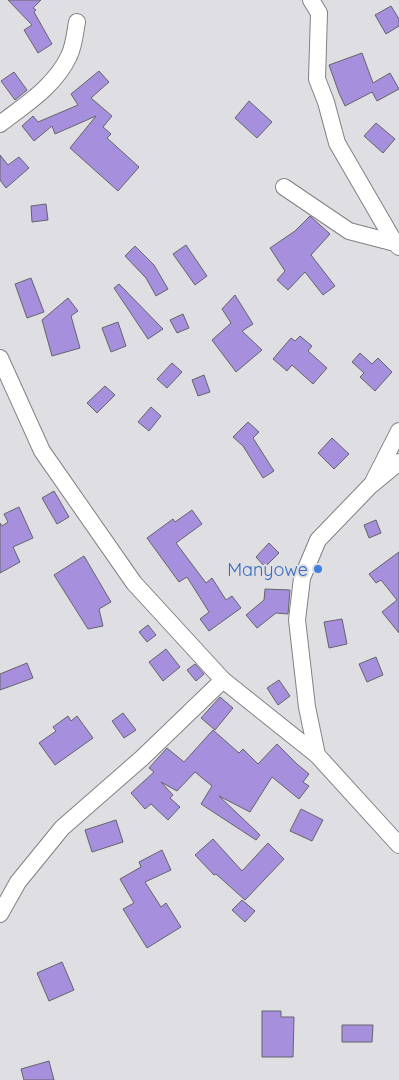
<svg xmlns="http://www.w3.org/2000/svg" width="399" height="1080" font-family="Quicksand,sans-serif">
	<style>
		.building { fill: #a690dd; stroke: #656469 }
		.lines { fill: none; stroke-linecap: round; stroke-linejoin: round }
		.minor-casing { stroke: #818085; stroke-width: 18 }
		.minor { stroke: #fff; stroke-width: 16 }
		.shop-dot { fill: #3f7fe0; stroke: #dfdee3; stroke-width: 2 }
		.labels { text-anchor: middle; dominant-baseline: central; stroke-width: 4; stroke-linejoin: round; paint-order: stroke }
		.shop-label { font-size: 18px; fill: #366cbe; stroke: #dfdee3; text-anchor: end }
	</style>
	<rect width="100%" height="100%" fill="#dfdee3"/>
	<g class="building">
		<path d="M8,0H41L33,8L36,10L34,12L52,44L38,53L24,30L32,25Z"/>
		<path d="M391,6L399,19V26L386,34L375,15Z"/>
		<path d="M362,53L373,83L390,73L399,89L377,101L372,92L345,106L339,93L329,65Z"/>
		<path d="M99,71L109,82L91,98L112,116L103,127L111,134L107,138L139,167L118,191L70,148L96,116L55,134L52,126L34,141L22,126L33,116L38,122L78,105L71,94Z"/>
		<path d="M14,72L27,90L15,100L1,81Z"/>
		<path d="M249,101L272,122L257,138L235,118Z"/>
		<path d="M376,123L395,139L383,153L364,136Z"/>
		<path d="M0,155L8,165L19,157L29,168L6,188L0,180Z"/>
		<path d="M46,204L48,220L32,222L31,206Z"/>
		<path d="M310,216L330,234L311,255L335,286L323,295L305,272L288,290L277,280L285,271L270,248L295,231Z"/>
		<path d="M186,245L207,276L195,285L173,254Z"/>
		<path d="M135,246L154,265L168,289L156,296L146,278L125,256Z"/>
		<path d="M31,278L44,312L27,318L15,284Z"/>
		<path d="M119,284L163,329L148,339L114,288Z"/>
		<path d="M235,295L253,324L242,331L262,350L236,372L212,340L231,323L222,309Z"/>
		<path d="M68,298L78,311L71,316L80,348L52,356L42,320Z"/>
		<path d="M183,314L189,328L177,333L170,320Z"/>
		<path d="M118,322L126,346L111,352L102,328Z"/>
		<path d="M300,336L312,346L308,351L327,368L313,384L292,365L287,371L273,359L291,338L295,341Z"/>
		<path d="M360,353L372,364L378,358L392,372L375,391L360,377L364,373L352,362Z"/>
		<path d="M172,363L182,372L167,388L157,379Z"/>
		<path d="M204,375L210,392L198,396L192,380Z"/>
		<path d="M105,386L115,395L97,413L87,403Z"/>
		<path d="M151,407L161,416L149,431L138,422Z"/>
		<path d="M248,422L259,432L253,438L274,471L263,478L243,446L233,437Z"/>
		<path d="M332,438L349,454L334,469L318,453Z"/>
		<path d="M54,491L69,517L57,524L42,498Z"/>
		<path d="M19,507L33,538L13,547L20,562L0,573V523L2,526L8,522L4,514Z"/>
		<path d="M192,510L202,524L176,543L206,583L212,578L226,600L232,596L241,608L209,631L200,619L209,612L187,577L179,582L147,538L173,519L175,522Z"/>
		<path d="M376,520L381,533L369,538L364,525Z"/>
		<path d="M269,543L279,553L265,567L256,557Z"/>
		<path d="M399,552V633L382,612L397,600L381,580L376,583L369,574Z"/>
		<path d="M84,556L111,602L99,609L103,626L88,629L54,575Z"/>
		<path d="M265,589L290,590L288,614L276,613L257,628L246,615L264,600Z"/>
		<path d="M342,619L347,644L329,648L324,622Z"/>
		<path d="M148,625L156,635L147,642L139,632Z"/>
		<path d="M166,649L180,667L163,681L149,662Z"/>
		<path d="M376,657L383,675L367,682L359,664Z"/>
		<path d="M27,663L33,678L0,690V674Z"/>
		<path d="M195,664L204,674L196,681L187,670Z"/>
		<path d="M279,680L290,696L278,705L267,688Z"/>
		<path d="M220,697L233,708L215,730L201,718Z"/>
		<path d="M123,713L136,730L124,738L112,721Z"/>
		<path d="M68,716L71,721L77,716L93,738L55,765L39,743L56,731L53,727Z"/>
		<path d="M213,730L239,753L243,749L258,764L277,744L297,764L309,774L303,782L309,786L299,799L272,777L250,812L219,796L260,835L256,840L201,804L212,786L195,772L177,791L161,782L173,795L170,798L180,807L168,820L151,804L145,809L131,793L154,772L149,768L167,748L184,762Z"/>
		<path d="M301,809L323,820L312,841L290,831Z"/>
		<path d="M116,820L123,842L92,852L85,830Z"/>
		<path d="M213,839L242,871L268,843L284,859L245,900L216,874L214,875L195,855Z"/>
		<path d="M162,850L171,870L145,882L161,907L166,903L181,927L147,948L123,909L134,903L120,879L141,867L139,862Z"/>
		<path d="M242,900L255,911L245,922L232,910Z"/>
		<path d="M62,962L74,990L49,1001L37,973Z"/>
		<path d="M262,1011H281V1017H294L293,1057H262Z"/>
		<path d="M342,1025H373L372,1042H342Z"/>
		<path d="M49,1061L54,1080H24L21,1069Z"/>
	</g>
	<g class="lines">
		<g class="minor-casing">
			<g id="minor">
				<path d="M311,0L319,13L317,79L326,102L337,143L395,243"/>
				<path d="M0,124C26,104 55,86 69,56C74,46 75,33 77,22"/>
				<path d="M284,187L349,231L395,243L399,247"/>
				<path d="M0,358L42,451L134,583L223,680L317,755L399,845"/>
				<path d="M374,480L399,431"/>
				<path d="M317,755L307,707L297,620L302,578L318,540L370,486L399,462"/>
				<path d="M0,914L18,882L62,828L142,758L223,680"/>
			</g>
		</g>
		<use href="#minor" class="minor"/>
	</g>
	<circle class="shop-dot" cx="318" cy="569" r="5"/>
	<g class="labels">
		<g class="shop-label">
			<text x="308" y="569">Manyowe</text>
		</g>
	</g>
</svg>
